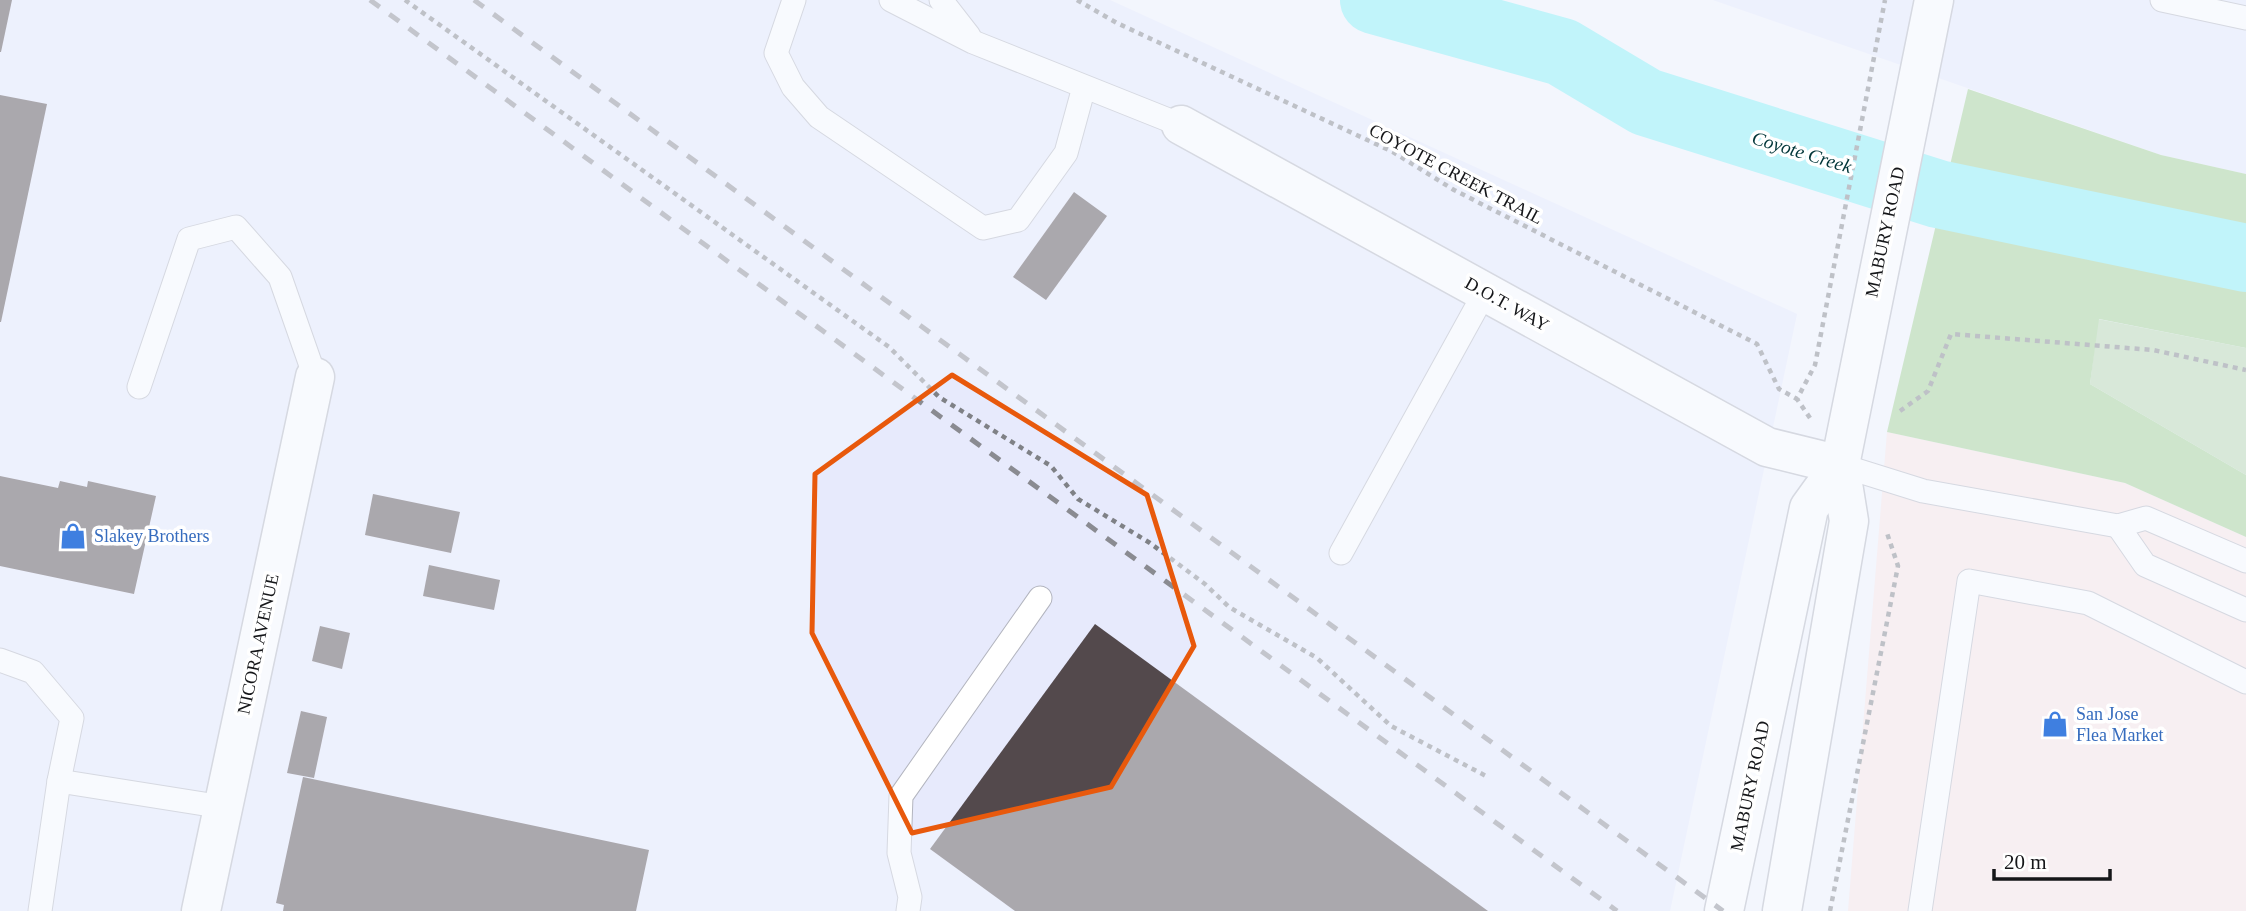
<svg xmlns="http://www.w3.org/2000/svg" width="2246" height="911" font-family="Georgia,serif">
	<style>
		.commercial { fill: #fce6e4 }
		.built { fill: #e7eafc }
		.green { fill: #b8d7ae }
		.forest { fill: #a2d191 }
		.lines { fill: none; stroke-linecap: round; stroke-linejoin: round }
		.river { stroke: #85f1f7; stroke-width: 68 }
		.building { fill: #53494c }
		.lane-casing { stroke: #b3b5bf; stroke-width: 25 }
		.street-casing { stroke: #b3b5bf; stroke-width: 41 }
		.secondary-casing { stroke: #b3b5bf; stroke-width: 41 }
		.path { stroke: #7f8186; stroke-width: 4.5; stroke-dasharray: 5 5; stroke-linecap: butt }
		.lane { stroke: #fff; stroke-width: 23 }
		.street { stroke: #fff; stroke-width: 38 }
		.secondary { stroke: #fff; stroke-width: 38 }
		.rail { stroke: #8a8b91; stroke-width: 5; stroke-dasharray: 12 12; stroke-linecap: butt }
		.marked { fill: none; stroke: #e8590c; stroke-width: 5; stroke-linejoin: round }
		.labels { text-anchor: middle; dominant-baseline: central; stroke-width: 7; stroke-linejoin: round; paint-order: stroke }
		.street-label { font-size: 18px; fill: #151619; stroke: #fff }
		.shop-label { font-size: 18px; fill: #366cbe; stroke: #fff; text-anchor: start }
		.water-label { font-size: 19px; font-style: italic; fill: #003538; stroke: #fff }
	</style>
	<rect width="100%" height="100%" fill="#f3f5fd"/>
	<path class="commercial" d="M1887,432L2125,483L2246,537V911H1848Z"/>
	<g class="built">
		<path d="M0,0H1110L1797,314L1670,911H0Z"/>
		<path d="M1713,0H2246V174L2161,155Z"/>
	</g>
	<path class="green" d="M2098,319L2246,348V475L2090,384Z"/>
	<path class="forest" d="M1968,89L2161,155L2246,174V348L2099,319L2090,384L2246,475V537L2125,483L1887,432Z"/>
	<g class="lines">
		<path class="river" d="M1374,0L1562,52L1646,102L1938,194L2246,258"/>
	</g>
	<g class="building">
		<path d="M0,0H12L1,52H0Z"/>
		<path d="M0,95L47,104L1,322H0Z"/>
		<path d="M1074,192L1107,216L1046,300L1013,277Z"/>
		<path d="M0,476L58,488L60,481L87,487L88,481L156,496L134,594L0,566Z"/>
		<path d="M373,494L460,512L451,553L365,535Z"/>
		<path d="M429,565L500,580L494,610L423,596Z"/>
		<path d="M1095,624L1488,911H1015L930,849Z"/>
		<path d="M320,626L350,633L342,669L312,661Z"/>
		<path d="M301,711L327,717L314,778L287,773Z"/>
		<path d="M303,777L649,850L636,911H283L284,905L276,903Z"/>
	</g>
	<g class="lines">
		<g class="lane-casing">
			<g id="lane">
				<path d="M794,0L776,53L793,87L819,117L983,228L1018,220L1066,153L1084,87"/>
				<path d="M891,0L973,42L1181,125"/>
				<path d="M941,0L969,36"/>
				<path d="M2162,0L2246,18"/>
				<path d="M139,387L189,239L236,227L280,277L315,377"/>
				<path d="M1840,465L1923,491L2118,526L2146,518L2246,561"/>
				<path d="M2118,526L2145,565L2246,610"/>
				<path d="M1341,553L1485,292"/>
				<path d="M0,660L33,672L72,718L59,781"/>
				<path d="M40,911L59,781L223,807"/>
				<path d="M908,911L910,897L899,853L901,796L1040,598"/>
				<path d="M1920,911L1969,581L2088,603L2246,682"/>
			</g>
		</g>
		<g class="street-casing">
			<g id="street">
				<path d="M1181,125L1767,447L1840,465"/>
				<path d="M201,911L315,377"/>
			</g>
		</g>
		<g class="secondary-casing">
			<g id="secondary">
				<path d="M1724,911L1809,508L1840,465"/>
				<path d="M1782,911L1849,521L1840,465L1934,0"/>
			</g>
		</g>
		<g class="path">
			<path d="M405,0L889,347L939,397L1051,466L1078,499L1150,543L1205,584L1229,607L1317,658L1391,726L1486,776"/>
			<path d="M1077,0L1117,23L1393,152L1454,190L1757,344L1779,389L1797,399"/>
			<path d="M1900,411L1928,391L1951,334L2153,350L2246,370"/>
			<path d="M1810,418L1797,399L1815,365L1885,0"/>
			<path d="M1830,911L1898,566L1887,533"/>
		</g>
		<use href="#lane" class="lane"/>
		<use href="#street" class="street"/>
		<use href="#secondary" class="secondary"/>
		<g class="rail">
			<path d="M370,0L1617,911"/>
			<path d="M474,0L1723,911"/>
		</g>
	</g>
	<path d="M0 0H2246V911H0ZM952,375L1147,495L1194,646L1111,787L912,833L812,633L815,474Z" fill="#f3f5fd" fill-opacity=".55" fill-rule="evenodd"/>
	<path class="marked" d="M952,375L1147,495L1194,646L1111,787L912,833L812,633L815,474Z"/>
	<defs>
		<g id="shop-bare" transform="scale(2.1)"><path d="M-5-2.5h2.3a2.7 3.5 0 0 1 5.4 0H5L5.5 6h-11ZM-1.5-2.5h3a1.5 2.3 0 0 0-3 0Z" fill="#3f7fe0" stroke="#fff" stroke-width="2.5" paint-order="stroke"/></g>
	</defs>
	<g fill-rule="evenodd">
		<use href="#shop-bare" x="73" y="536"/>
		<use href="#shop-bare" x="2055" y="724"/>
	</g>
	<g class="labels">
		<g class="street-label">
			<text transform="translate(1456 174) rotate(28)">COYOTE CREEK TRAIL</text>
			<text transform="translate(1885 232) rotate(-78)">MABURY ROAD</text>
			<text transform="translate(1507 304) rotate(29)">D.O.T. WAY</text>
			<text transform="translate(258 644) rotate(-78)">NICORA AVENUE</text>
			<text transform="translate(1750 786) rotate(-78)">MABURY ROAD</text>
		</g>
		<g class="shop-label">
			<text x="94" y="536">Slakey Brothers</text>
			<text x="2076" y="714">San Jose<tspan x="2076" dy="21">Flea Market</tspan></text>
		</g>
		<g class="water-label">
			<text transform="translate(1802 152) rotate(17)">Coyote Creek</text>
		</g>
	</g>
	<path d="M1994 869v10h116v-10" fill="none" stroke="#151619" stroke-width="3.5"/>
	<text x="2004" y="869" font-size="21" fill="#151619" stroke="#ffffff" stroke-width="5" paint-order="stroke">20 m</text>
</svg>
